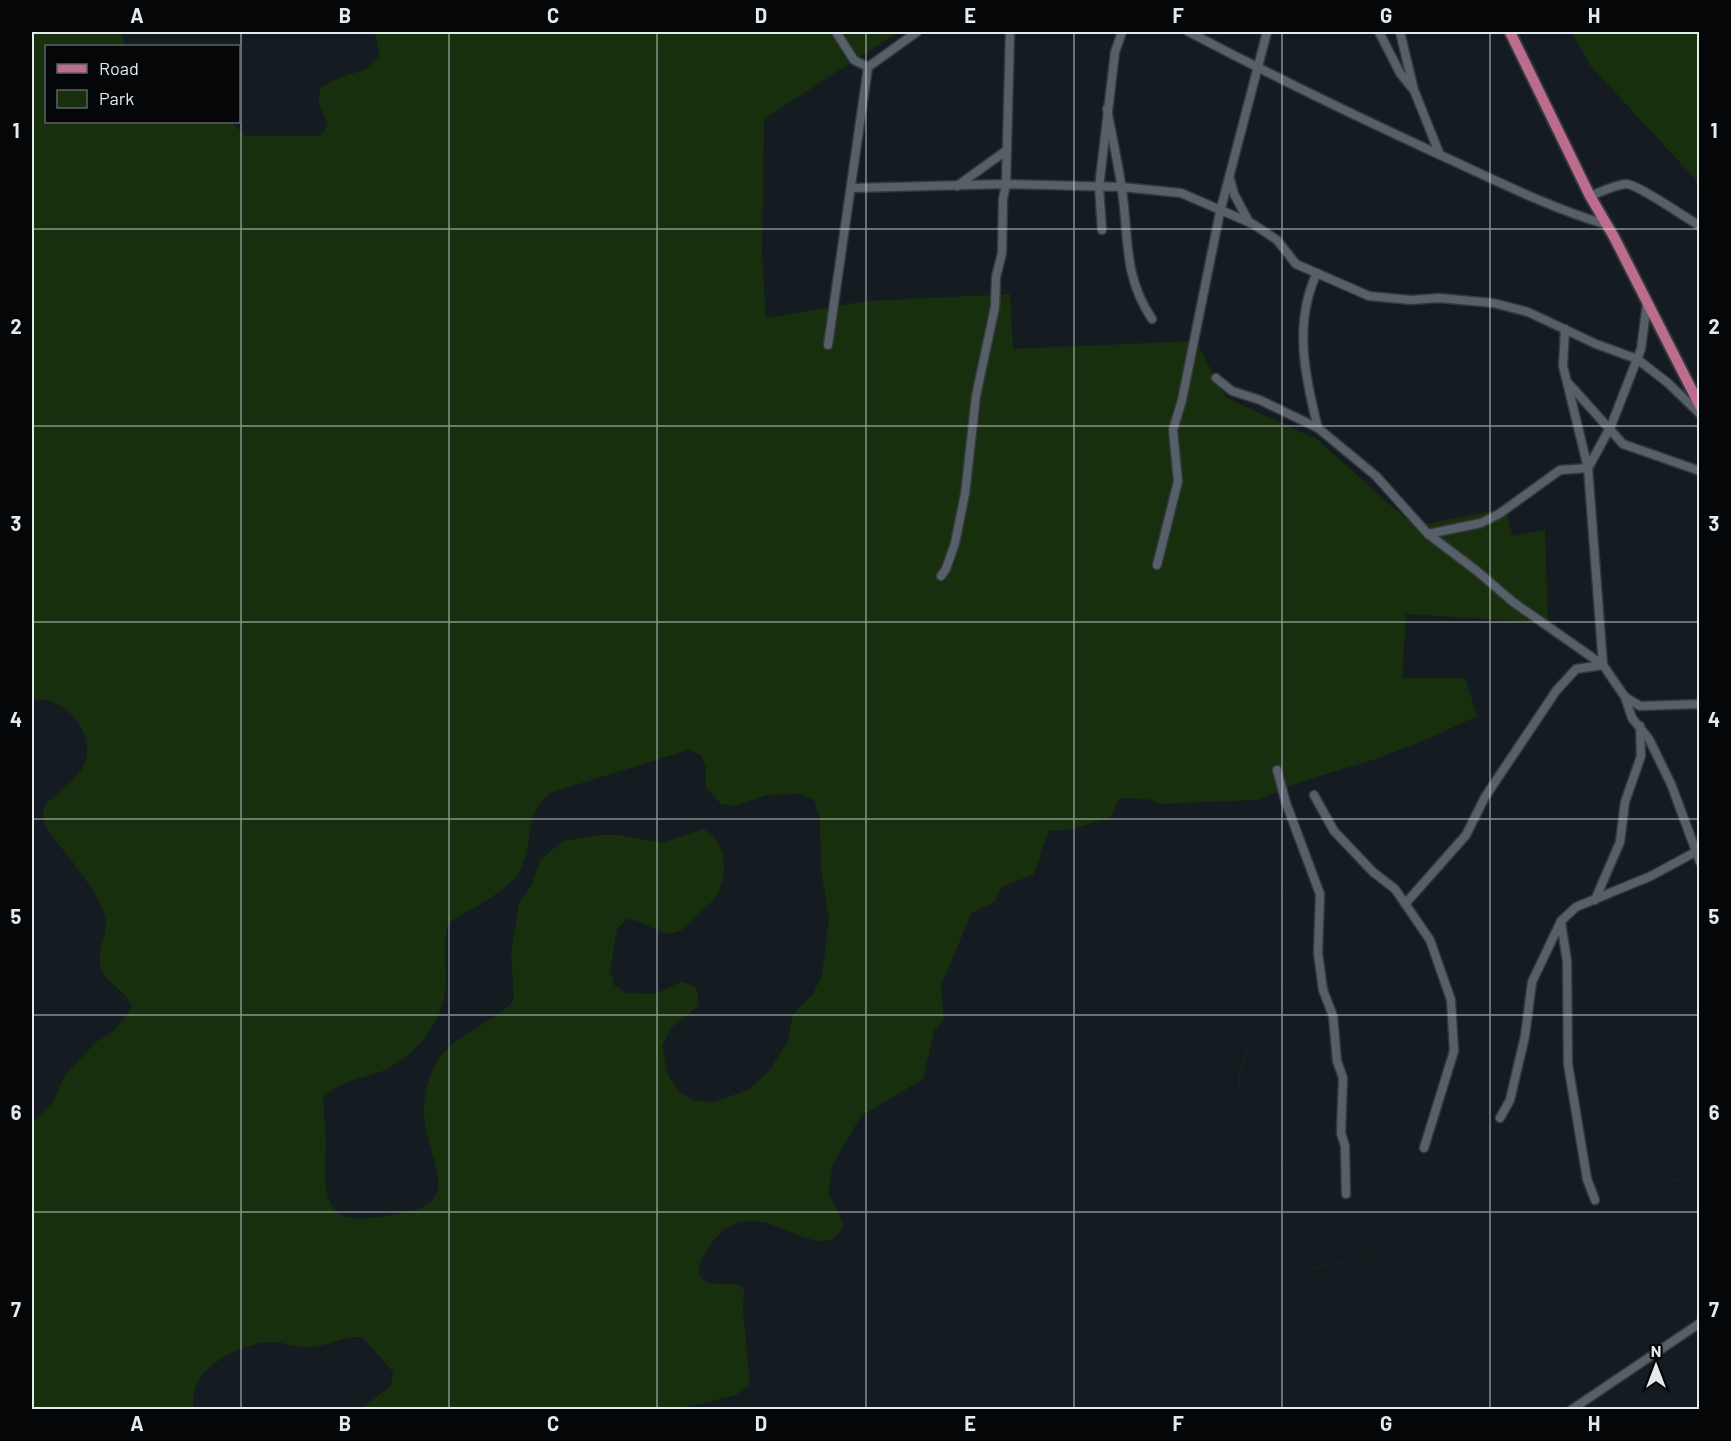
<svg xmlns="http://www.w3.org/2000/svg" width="1731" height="1441" font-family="Barlow,sans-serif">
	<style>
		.green { fill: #172f0d; fill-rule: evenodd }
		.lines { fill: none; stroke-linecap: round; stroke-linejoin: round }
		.minor-casing { stroke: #34383d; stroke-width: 11 }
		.major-casing { stroke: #34383d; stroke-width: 14 }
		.minor { stroke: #576068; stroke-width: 8 }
		.major { stroke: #bc6c8c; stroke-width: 10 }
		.grid { fill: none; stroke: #e5eaee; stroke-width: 1.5; stroke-opacity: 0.55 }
		.neatline { fill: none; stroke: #e5eaee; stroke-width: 2 }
		.grid-label { font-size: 20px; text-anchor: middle; font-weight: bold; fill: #e5eaee }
	</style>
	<rect width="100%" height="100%" fill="#141c22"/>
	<g class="green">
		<path d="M32,32H121L125,46H46V122H231L246,136H320L328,125L318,100L321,88L333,80L366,69L380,55L375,32H898L764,119L762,252L766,318L866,301L1010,294L1013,349L1196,341L1225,397L1318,440L1414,526L1506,508L1512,536L1545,530L1548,623L1406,614L1402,678H1465L1477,716L1428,739L1373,760L1303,781L1257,800L1305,972L1264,996L1240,1075V1095L1279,1148L1310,1268L1466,1238L1659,1179H1679L1699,1216L1679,1180L1659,1179L1466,1238L1310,1269L1279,1148L1240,1095L1239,1075L1264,996L1305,971L1257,800L1160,804L1147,799L1123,798L1119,799L1110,818L1067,830H1050C1041,845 1041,860 1033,875L1003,886L995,901L971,914L941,986L944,1020L934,1031L923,1079L861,1116L833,1164L828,1192L844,1226C817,1276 756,1179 711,1244C703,1256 697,1264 700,1277L709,1283L740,1285L744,1290L743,1311L750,1385L736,1395L674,1410L360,1409L391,1386L393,1372L362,1337C343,1336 330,1345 313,1347C298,1349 285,1342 272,1342C245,1342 206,1361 195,1387C193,1393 193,1403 193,1409H32V1123L53,1102L65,1075L96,1042L115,1030L132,1007C127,991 107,984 101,968C95,953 107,937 106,922C103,901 87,882 75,865C65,849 32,822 47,803C58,792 76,780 83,767C97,741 75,709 50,701C45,699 37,700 32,699ZM688,750L701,755L706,767V788L721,804L734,806L767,795L801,794L814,800L820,820L821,868L829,919L822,975L813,994L793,1014L788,1041L769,1071L748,1090L714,1102L693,1100L680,1093L668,1075L662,1046L671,1028L698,1006V992L694,986L681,982L655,994L626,993L614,985L610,971L617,929L627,919C645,920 656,934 671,933C680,933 688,925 694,919C700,912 709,906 714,899C729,879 728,841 703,829L662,843L619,835H598L563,841L541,859L531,886L519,903L511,952L514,1000C492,1025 456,1032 437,1062C426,1078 422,1105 425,1124C431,1165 464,1205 397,1214C383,1216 365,1220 351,1218C317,1213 326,1164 326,1139C325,1125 324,1112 323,1098C341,1078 368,1079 389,1068C420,1051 445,1018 446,983C446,962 443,944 448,923C468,911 510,890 520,871C534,843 523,817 550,793Z"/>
		<path d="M1572,32H1699V183L1590,65Z"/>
	</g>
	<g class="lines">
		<g class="minor-casing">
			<g id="minor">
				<path d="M836,32L854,60L868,67"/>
				<path d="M1189,32C1271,75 1353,115 1438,154C1493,179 1547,207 1605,224"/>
				<path d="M1379,32L1400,73L1412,88"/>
				<path d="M1400,32L1414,90L1440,155"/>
				<path d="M1107,109C1112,136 1118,163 1122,190C1129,238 1123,276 1152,319"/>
				<path d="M1230,179L1234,194L1249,222"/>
				<path d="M957,186L1007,150"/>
				<path d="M853,188L1006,184L1122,187L1181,193L1253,224L1277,240L1296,264L1369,296L1411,300L1439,298L1493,303L1528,312L1596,344L1637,359L1668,383L1700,414"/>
				<path d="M1590,196C1601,192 1614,185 1626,184C1636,183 1686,218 1700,226"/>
				<path d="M1102,230L1099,187L1115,52L1122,32"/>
				<path d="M1317,273C1293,323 1305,377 1318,428"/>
				<path d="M828,345L868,67L917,32"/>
				<path d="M1216,378L1232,391L1260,400L1318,428L1376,476L1428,534L1477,571L1513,602L1603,665"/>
				<path d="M1569,384L1623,444L1700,471"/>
				<path d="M1428,534L1481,523L1499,514L1560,470L1588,468L1563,366L1565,329"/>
				<path d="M1157,565L1178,481L1173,430L1182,400L1220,212L1267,32"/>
				<path d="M941,576L946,569L955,543L965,494L976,396L995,307L996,277L1002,253L1003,199L1006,184L1010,32"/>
				<path d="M1603,665L1588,468L1611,426L1641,349L1647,303"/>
				<path d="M1625,697L1640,706L1700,704"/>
				<path d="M1277,770L1286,803L1320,894L1318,953L1323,990L1333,1016L1337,1061L1343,1078L1341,1133L1345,1146L1346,1194"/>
				<path d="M1314,795L1334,831L1373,872L1395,889L1430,940L1451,1000L1454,1051L1424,1148"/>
				<path d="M1595,900L1620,842L1625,802L1641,756L1640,726"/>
				<path d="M1405,904L1466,835L1485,797L1556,691L1576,669L1603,665L1625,697L1632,718L1649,739L1671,784L1700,862"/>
				<path d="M1561,922L1567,961L1568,1064L1587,1179L1595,1200"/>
				<path d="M1500,1118L1510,1100L1525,1036L1532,982L1561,921L1576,907L1651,876L1699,850"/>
				<path d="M1571,1410L1700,1323"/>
			</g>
		</g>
		<g class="major-casing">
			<path id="major" d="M1510,32L1590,196L1614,237L1700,406"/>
		</g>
		<use href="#minor" class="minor"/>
		<use href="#major" class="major"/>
	</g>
	<path class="grid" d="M241,32V1410M449,32V1410M657,32V1410M866,32V1410M1074,32V1410M1282,32V1410M1490,32V1410M32,229H1700M32,426H1700M32,622H1700M32,819H1700M32,1015H1700M32,1212H1700"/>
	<rect width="1731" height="1441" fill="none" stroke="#040608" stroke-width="66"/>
	<rect x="45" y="45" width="195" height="78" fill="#040608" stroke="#5e6164" stroke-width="1.5"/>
	<rect x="57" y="64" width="30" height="9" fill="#bc6c8c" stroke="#5e6164" stroke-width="1.5"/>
	<text x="99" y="75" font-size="18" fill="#e5eaee">Road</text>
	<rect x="57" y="90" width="30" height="18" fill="#172f0d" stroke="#5e6164" stroke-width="1.5"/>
	<text x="99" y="105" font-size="18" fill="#e5eaee">Park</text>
	<g transform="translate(1656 1366)" stroke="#040608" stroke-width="4.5" paint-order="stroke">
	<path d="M0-4.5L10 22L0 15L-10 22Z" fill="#e5eaee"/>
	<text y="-9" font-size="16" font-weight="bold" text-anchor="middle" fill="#e5eaee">N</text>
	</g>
	<rect x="33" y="33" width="1665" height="1375" class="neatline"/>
	<g class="grid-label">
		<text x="137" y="23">A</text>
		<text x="345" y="23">B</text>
		<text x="553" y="23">C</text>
		<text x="761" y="23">D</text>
		<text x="970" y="23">E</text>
		<text x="1178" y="23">F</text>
		<text x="1386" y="23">G</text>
		<text x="1594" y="23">H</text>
		<text x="16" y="138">1</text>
		<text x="1714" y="138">1</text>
		<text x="16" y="334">2</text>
		<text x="1714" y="334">2</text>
		<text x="16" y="531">3</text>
		<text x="1714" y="531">3</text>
		<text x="16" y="727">4</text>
		<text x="1714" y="727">4</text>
		<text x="16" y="924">5</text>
		<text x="1714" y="924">5</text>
		<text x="16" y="1120">6</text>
		<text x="1714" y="1120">6</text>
		<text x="16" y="1317">7</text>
		<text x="1714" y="1317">7</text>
		<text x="137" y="1431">A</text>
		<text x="345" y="1431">B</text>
		<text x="553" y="1431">C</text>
		<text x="761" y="1431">D</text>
		<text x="970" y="1431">E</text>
		<text x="1178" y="1431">F</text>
		<text x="1386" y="1431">G</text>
		<text x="1594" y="1431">H</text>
	</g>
</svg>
